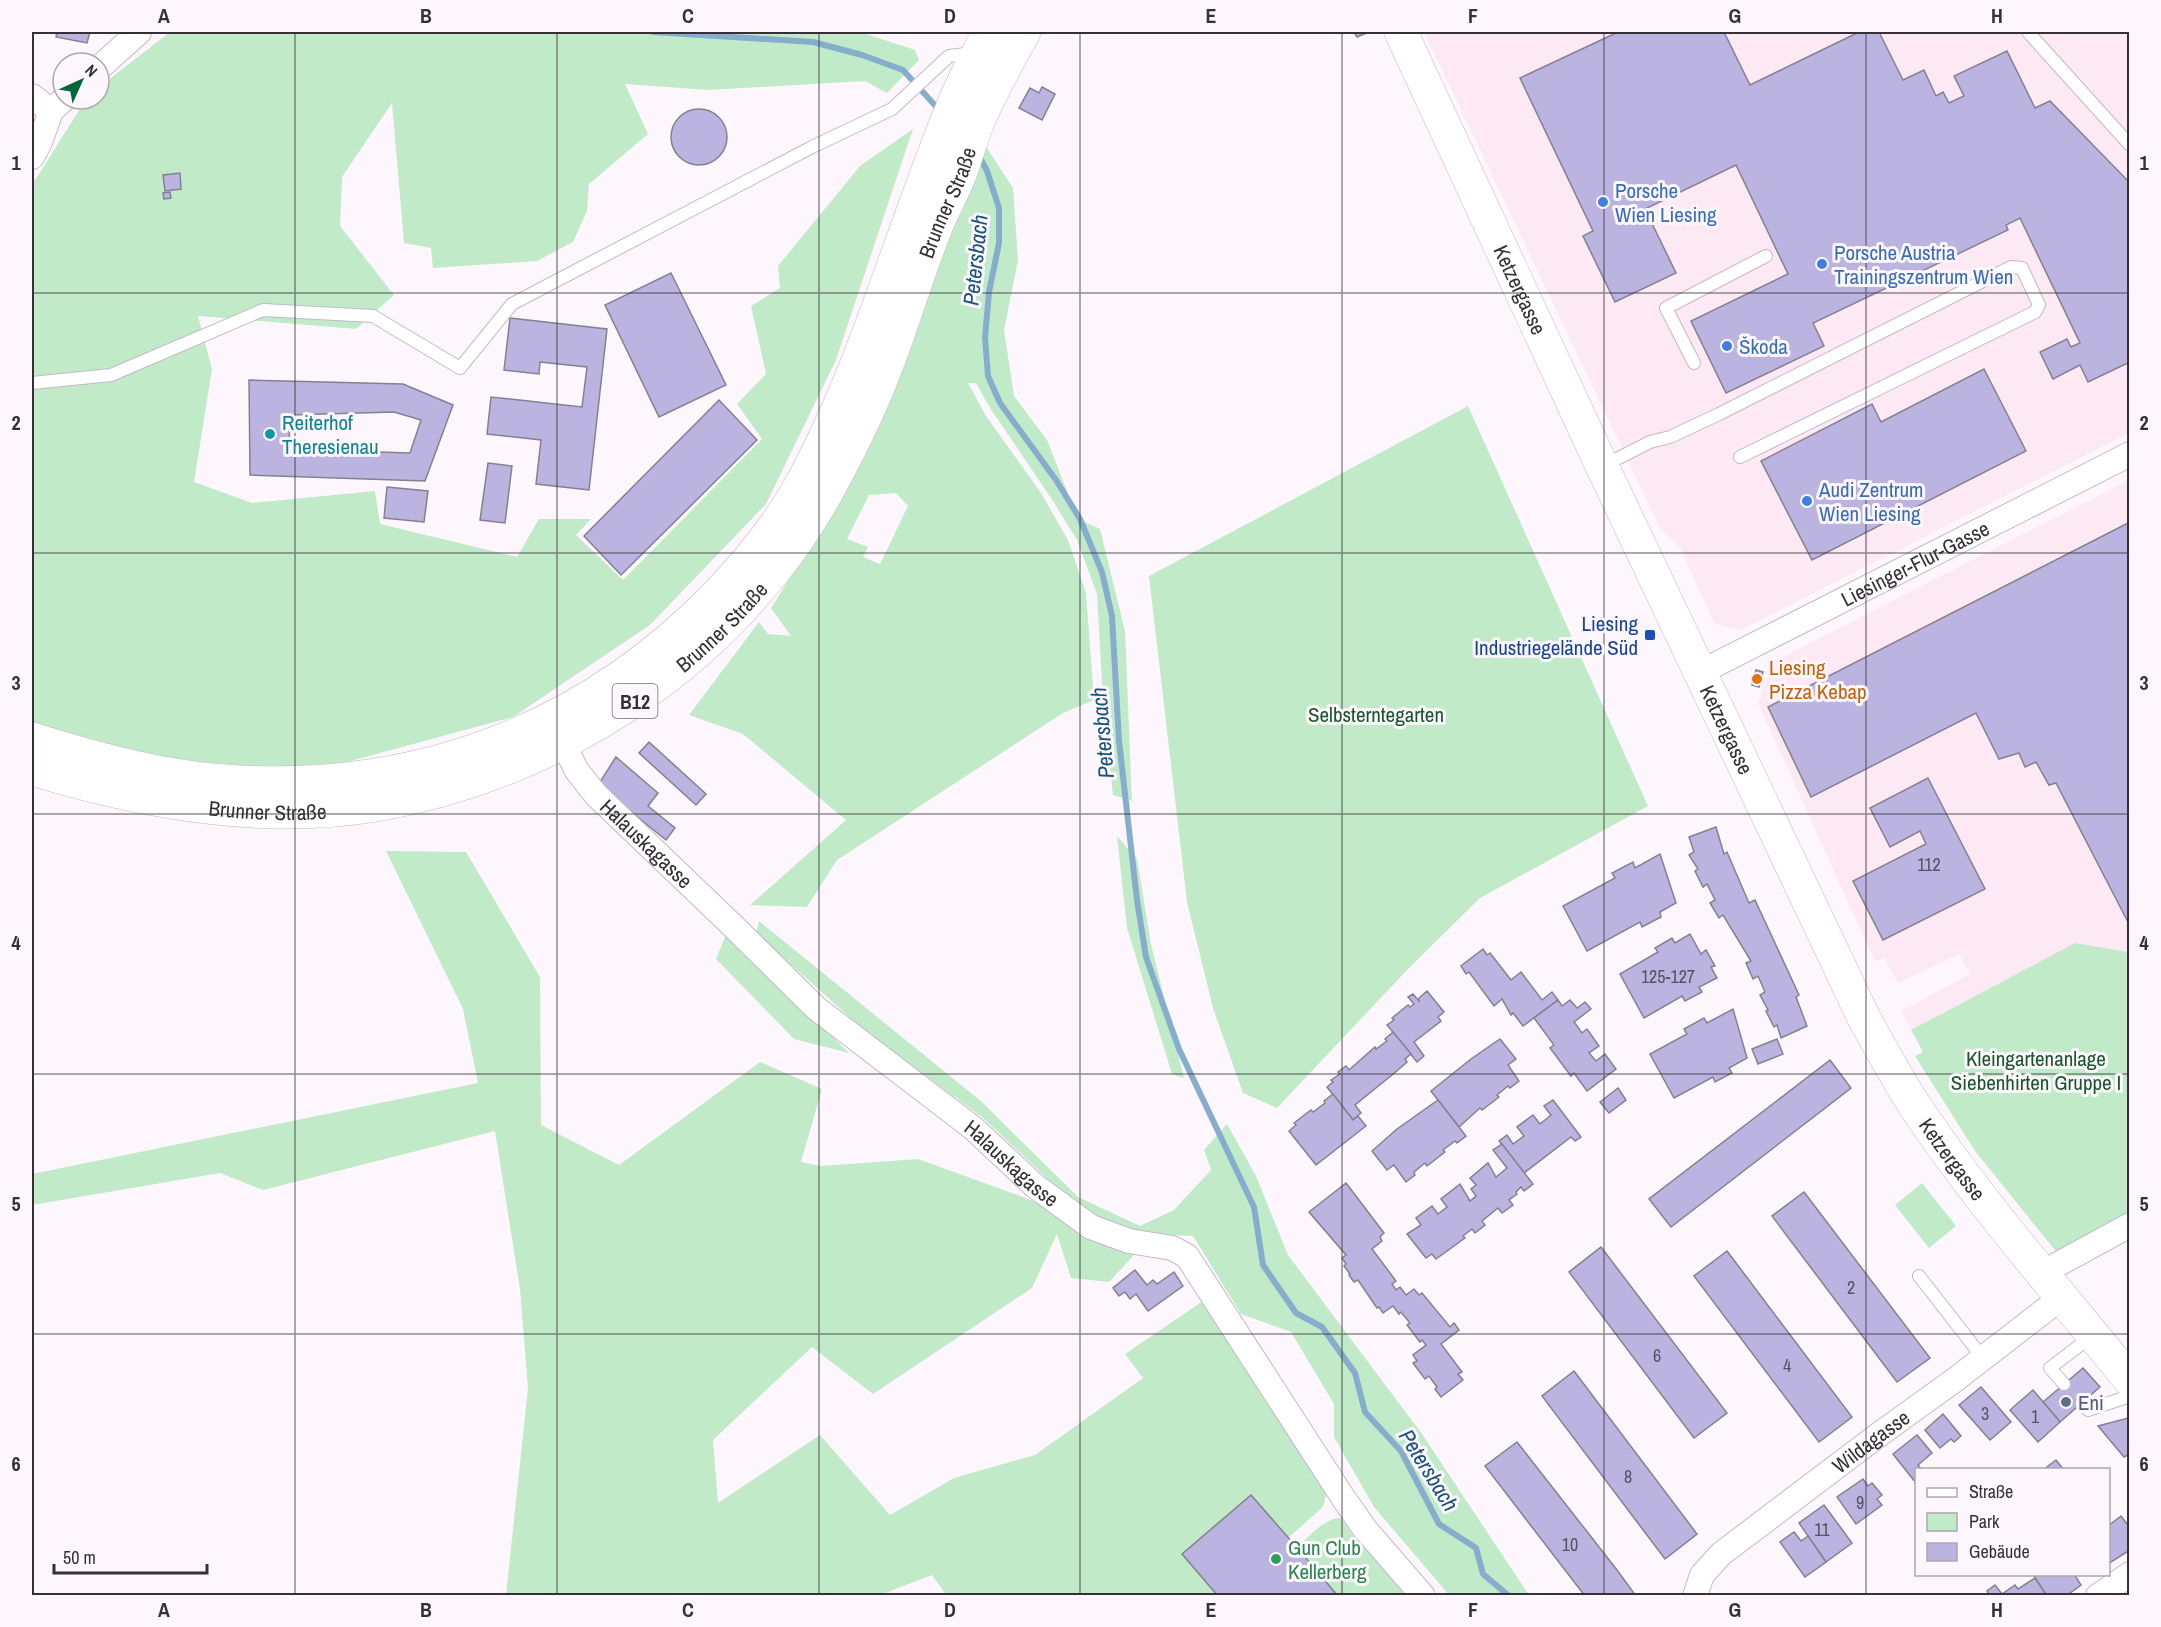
<svg xmlns="http://www.w3.org/2000/svg" width="2161" height="1627" font-family="'Archivo Narrow',sans-serif">
	<style>
		.commercial { fill: #fce9f3 }
		.green { fill: #c1eac8; fill-rule: evenodd }
		.lines { fill: none; stroke-linecap: round; stroke-linejoin: round }
		.stream { stroke: #87adcd; stroke-width: 6 }
		.building { fill: #bbb4e1; stroke: #838091; stroke-width: 1.5; fill-rule: evenodd }
		.service-casing { stroke: #c5b8c6; stroke-width: 14 }
		.minor-casing { stroke: #c5b8c6; stroke-width: 26 }
		.secondary-casing { stroke: #c5b8c6; stroke-width: 34 }
		.primary-casing { stroke: #c5b8c6; stroke-width: 34 }
		.service { stroke: #fff; stroke-width: 12 }
		.minor { stroke: #fff; stroke-width: 24 }
		.secondary { stroke: #fff; stroke-width: 33 }
		.primary { stroke: #fff; stroke-width: 33 }
		.grid { fill: none; stroke: #363036; stroke-width: 1.5; stroke-opacity: 0.55 }
		.shop-dot { fill: #3f7fe0; stroke: #fdf7fd; stroke-width: 2 }
		.culture-dot { fill: #0f9aa8; stroke: #fdf7fd; stroke-width: 2 }
		.transit-dot { fill: #1a4fb4; stroke: #fdf7fd; stroke-width: 2 }
		.food-dot { fill: #e8710a; stroke: #fdf7fd; stroke-width: 2 }
		.service-dot { fill: #5c6f8a; stroke: #fdf7fd; stroke-width: 2 }
		.leisure-dot { fill: #2e9e5b; stroke: #fdf7fd; stroke-width: 2 }
		.labels { text-anchor: middle; dominant-baseline: central; stroke-width: 6; stroke-linejoin: round; paint-order: stroke }
		.number-label { font-size: 18px; fill: #575161 }
		.shield { fill: #fdf7fd; stroke: #726c72; stroke-width: 1.5 }
		.shield-label { font-size: 20px; font-weight: bold; fill: #363036 }
		.shop-label { font-size: 21px; fill: #366cbe; stroke: #fdf7fd; text-anchor: start }
		.street-label { font-size: 21px; fill: #363036; stroke: #fdf7fd }
		.culture-label { font-size: 21px; fill: #0d838f; stroke: #fdf7fd; text-anchor: start }
		.transit-label { font-size: 21px; fill: #164399; stroke: #fdf7fd; text-anchor: end }
		.food-label { font-size: 21px; fill: #c56008; stroke: #fdf7fd; text-anchor: start }
		.park-label { font-size: 21px; fill: #19552b; stroke: #fdf7fd }
		.service-label { font-size: 21px; fill: #4e5e75; stroke: #fdf7fd; text-anchor: start }
		.leisure-label { font-size: 21px; fill: #27864d; stroke: #fdf7fd; text-anchor: start }
		.water-label { font-size: 22px; font-style: italic; fill: #15537d; stroke: #fdf7fd }
		.neatline { fill: none; stroke: #363036; stroke-width: 2 }
		.grid-label { font-size: 20px; text-anchor: middle; font-weight: bold; fill: #363036 }
	</style>
	<rect width="100%" height="100%" fill="#fdf7fd"/>
	<g class="commercial">
		<path d="M1424,32H2129V433L1739,631L1714,623L1680,547L1660,528Z"/>
		<path d="M2129,480V952L2075,943L1911,1030L1901,1011L1970,974L1959,954L1898,983L1884,957L1875,962L1758,703L1773,662Z"/>
	</g>
	<g class="green">
		<path d="M170,32H860L915,50L919,60L887,93L865,81L708,90L625,84L648,134L589,184L587,211L573,242L537,261L433,268L431,248L404,243L392,103L342,177L340,226L394,295L356,329L198,316L212,369L194,482L252,503L375,491L380,524L517,557L539,519H591L576,535L623,580L762,439L737,404L766,374L751,306L780,288L778,266L860,166L913,129L836,360L766,504L650,625L513,717L332,766L213,767L96,746L32,726V185L86,99H99V87Z"/>
		<path d="M985,145L1013,188L1018,260L1004,330L1014,396L1047,440L1078,519L1100,529L1125,631L1132,801L1113,795L1103,701L1097,594L1077,540L1051,498L990,408L976,383H968L986,416L1041,493L1068,540L1086,593L1094,700L1063,713L837,860L807,907L750,905L846,820L743,734L689,715L759,622L768,634L791,636L771,608L824,524ZM896,493L908,506L880,564L863,557L868,547L847,539L869,495Z"/>
		<path d="M1468,406L1648,806L1480,898L1408,969L1277,1108L1243,1093L1213,1008L1187,902L1149,576Z"/>
		<path d="M1117,836L1137,859L1151,944L1184,1078L1172,1074L1127,928Z"/>
		<path d="M386,851L466,852L540,977L541,1125L619,1165L760,1062L822,1089L801,1162L821,1166L918,1159L1042,1204L1083,1232L1134,1255L1109,1282L1071,1278L1057,1234L1032,1288L873,1394L812,1347L713,1440L718,1503L820,1435L890,1515L954,1478L1035,1455L1143,1378L1125,1354L1203,1301L1321,1482L1326,1496L1323,1507L1287,1539L1295,1549C1307,1539 1325,1517 1341,1518L1352,1534L1408,1595L947,1596L932,1575L880,1595H506L528,1388L520,1289L495,1131L263,1190L220,1173L32,1205V1174L478,1083L463,1009Z"/>
		<path d="M759,921L982,1102L1078,1197L1140,1226L1174,1210L1211,1170L1204,1150L1227,1124L1256,1176L1288,1255L1422,1434L1529,1595H1449L1374,1507L1334,1437V1404L1291,1332L1241,1314L1193,1236L1135,1233L1089,1218L982,1117L865,1031L756,933Z"/>
		<path d="M727,932L849,1053L794,1039L716,959Z"/>
		<path d="M2075,943L2129,952V1215L2058,1254L1975,1151L1915,1056L1923,1052L1911,1030Z"/>
		<path d="M1922,1183L1956,1226L1929,1248L1895,1205Z"/>
	</g>
	<g class="lines">
		<g class="stream">
			<path d="M653,32L813,42L862,55L903,70L941,112"/>
			<path d="M979,156L987,171L999,208V243L989,292L985,338L988,376L1000,403L1056,480L1080,519L1102,572L1112,616L1119,741L1137,900L1146,957L1179,1049L1254,1207L1263,1265L1296,1313L1322,1327L1355,1373L1365,1412L1401,1451L1439,1524L1476,1548L1483,1574L1509,1596"/>
		</g>
	</g>
	<g class="building">
		<path d="M57,32H90L87,43L56,37Z"/>
		<path d="M1354,32H1369L1357,37Z"/>
		<path d="M1618,32H1724L1750,85L1859,32H1879L1903,80L1924,70L1936,96L1943,92L1949,103L1964,96L1954,76L2007,51L2035,108L2050,101L2130,183V362L2088,382L2080,365L2053,379L2040,352L2067,339L2071,347L2080,343L2020,218L2006,225L2008,230L1813,323L1824,346L1726,393L1691,321L1788,274L1736,165L1645,209L1676,273L1615,302L1583,236L1593,231L1520,78Z"/>
		<path d="M1042,87L1055,94L1042,120L1019,108L1030,88L1039,93Z"/>
		<circle cx="699" cy="137" r="28"/>
		<path d="M180,173L181,189L165,191L163,175Z"/>
		<path d="M170,192L171,198L164,199L163,193Z"/>
		<path d="M671,273L726,385L659,417L605,305Z"/>
		<path d="M510,318L607,329L589,490L536,484L541,440L487,434L491,397L582,407L587,367L540,362L539,374L504,370Z"/>
		<path d="M1984,369L2026,451L1812,560L1761,461L1872,404L1881,422Z"/>
		<path d="M249,380L403,384L453,405L425,481L250,475ZM394,412L421,420L410,453L289,449L290,415Z"/>
		<path d="M719,400L757,440L621,575L584,536Z"/>
		<path d="M488,463L512,466L505,523L480,520Z"/>
		<path d="M387,487L428,491L424,522L384,518Z"/>
		<path d="M2130,522V926L2056,783L2049,785L2036,762L2025,767L2019,753L1999,759L1976,713L1811,797L1768,707Z"/>
		<path d="M1756,670L1763,672L1759,687L1752,685Z"/>
		<path d="M649,742L706,794L696,805L639,753Z"/>
		<path d="M616,757L658,793L648,806L675,828L666,840L598,785Z"/>
		<path d="M1928,778L1985,889L1883,940L1853,881L1926,844L1920,831L1890,847L1870,808Z"/>
		<path d="M1716,827L1724,854L1727,852L1749,903L1755,900L1799,995L1796,997L1807,1026L1781,1038L1777,1025L1774,1027L1766,1011L1768,1010L1760,995L1765,992L1758,976L1753,979L1746,963L1751,961L1723,915L1719,918L1710,903L1715,900L1707,884L1703,887L1695,871L1698,869L1689,855L1694,852L1689,837Z"/>
		<path d="M1660,854L1676,903L1660,912L1661,917L1642,927L1640,922L1587,951L1563,906L1615,878L1612,873L1633,862L1635,868Z"/>
		<path d="M1690,934L1701,954L1706,950L1715,966L1711,967L1717,978L1699,987L1702,992L1685,1001L1682,996L1644,1018L1620,974L1658,952L1655,948L1672,938L1675,943Z"/>
		<path d="M1483,949L1487,955L1490,953L1511,980L1521,972L1542,1000L1552,992L1558,1000L1523,1026L1513,1013L1511,1015L1502,999L1494,1006L1469,972L1466,974L1461,966Z"/>
		<path d="M1427,991L1444,1012L1438,1017L1441,1021L1414,1042L1424,1056L1417,1062L1387,1025L1394,1020L1392,1018L1408,1005L1410,1007L1414,1004L1408,997L1413,994L1419,1001V998Z"/>
		<path d="M1558,1000L1562,1006L1570,1000L1577,1008L1585,1002L1591,1009L1574,1022L1582,1033L1587,1029L1599,1046L1589,1053L1596,1061L1605,1054L1616,1069L1587,1091L1574,1073L1571,1076L1550,1048L1554,1045L1534,1018Z"/>
		<path d="M1733,1009L1747,1058L1729,1068L1732,1073L1715,1082L1713,1077L1674,1098L1650,1054L1687,1034L1684,1029L1704,1018L1707,1023Z"/>
		<path d="M1393,1032L1411,1054L1405,1059L1407,1062L1392,1075L1355,1105L1361,1113L1353,1120L1327,1087L1333,1082L1331,1080L1340,1074L1338,1072L1346,1066L1349,1070L1375,1047L1376,1049L1387,1041L1385,1039Z"/>
		<path d="M1500,1039L1516,1059L1508,1065L1519,1081L1510,1088L1508,1086L1497,1095L1499,1097L1482,1110L1480,1108L1459,1127L1431,1091L1471,1059Z"/>
		<path d="M1777,1039L1783,1054L1758,1064L1752,1049Z"/>
		<path d="M1830,1060L1851,1088L1671,1227L1649,1199Z"/>
		<path d="M1618,1088L1626,1100L1609,1113L1600,1102Z"/>
		<path d="M1333,1094L1353,1120L1358,1116L1366,1126L1316,1165L1289,1131L1296,1125L1294,1123L1311,1110L1313,1112L1325,1103L1324,1101Z"/>
		<path d="M1438,1100L1466,1136L1457,1143L1455,1141L1443,1150L1445,1152L1427,1166L1425,1163L1414,1172L1415,1175L1406,1182L1394,1165L1387,1170L1372,1151L1397,1129Z"/>
		<path d="M1553,1100L1581,1137L1575,1141L1571,1137L1524,1173L1499,1141L1507,1135L1513,1144L1524,1136L1517,1127L1533,1115L1540,1124L1551,1115L1544,1106Z"/>
		<path d="M1502,1144L1533,1184L1524,1191L1521,1187L1516,1192L1517,1194L1509,1200L1513,1205L1502,1213L1498,1208L1482,1221L1485,1225L1475,1233L1472,1229L1463,1236L1465,1238L1436,1259L1432,1254L1426,1258L1407,1234L1421,1225L1416,1218L1432,1206L1438,1214L1447,1207L1441,1199L1460,1184L1470,1201L1476,1196L1471,1189L1476,1185L1470,1178L1488,1163L1496,1177L1507,1168L1493,1150Z"/>
		<path d="M1346,1183L1384,1233L1380,1237L1382,1241L1372,1249L1396,1281L1392,1284L1396,1290L1400,1287L1406,1295L1414,1289L1419,1295L1422,1293L1450,1327L1454,1323L1459,1330L1441,1344L1462,1372L1458,1374L1463,1380L1441,1397L1435,1389L1437,1387L1429,1376L1425,1379L1413,1363L1417,1361L1413,1355L1426,1345L1422,1340L1420,1342L1407,1325L1410,1323L1401,1312L1399,1314L1393,1306L1383,1313L1379,1307L1377,1308L1358,1280L1354,1282L1349,1275L1350,1274L1344,1266L1346,1264L1342,1258L1346,1255L1309,1212Z"/>
		<path d="M1804,1192L1930,1358L1897,1382L1772,1216Z"/>
		<path d="M1601,1247L1727,1413L1694,1438L1569,1272Z"/>
		<path d="M1727,1251L1852,1417L1819,1442L1694,1276Z"/>
		<path d="M1135,1270L1147,1285L1153,1280L1157,1284L1174,1272L1183,1286L1148,1311L1136,1294L1130,1299L1125,1292L1119,1296L1113,1288Z"/>
		<path d="M2083,1368L2100,1387L2060,1422L2043,1402Z"/>
		<path d="M1574,1371L1697,1534L1665,1559L1542,1396Z"/>
		<path d="M1981,1387L2011,1422L1990,1440L1959,1405Z"/>
		<path d="M2033,1390L2060,1422L2038,1442L2010,1410Z"/>
		<path d="M1943,1414L1961,1436L1954,1442L1951,1439L1940,1448L1925,1430Z"/>
		<path d="M2128,1418L2130,1421V1454L2124,1457L2098,1426Z"/>
		<path d="M1917,1435L1932,1453L1918,1465L1922,1470H1916V1483L1893,1454Z"/>
		<path d="M1517,1442L1617,1570L1636,1596H1585L1485,1466Z"/>
		<path d="M2056,1460L2064,1470H2043Z"/>
		<path d="M1863,1479L1868,1486L1872,1483L1882,1495L1877,1499L1882,1505L1856,1524L1837,1497Z"/>
		<path d="M1251,1495L1293,1543L1338,1596H1218L1182,1554Z"/>
		<path d="M1824,1505L1852,1543L1826,1562L1799,1523Z"/>
		<path d="M2121,1516L2130,1528V1550L2108,1564V1526Z"/>
		<path d="M1794,1532L1801,1541L1808,1536L1826,1562L1805,1577L1780,1542Z"/>
		<path d="M2036,1574H2074L2081,1585L2066,1596H2047L2034,1576Z"/>
		<path d="M2035,1578L2047,1596L2002,1594L2015,1585L2018,1589Z"/>
		<path d="M1995,1585L2002,1594L2003,1596H1990L1987,1591Z"/>
	</g>
	<g class="lines">
		<g class="service-casing">
			<g id="service">
				<path d="M2028,32L2130,145"/>
				<path d="M1694,363L1666,308L1766,256"/>
				<path d="M32,383L111,375L263,310L373,316L460,368L512,304L812,147L892,109L949,56L974,53"/>
				<path d="M1603,466L1650,442L1670,437L1719,414L2011,267L2022,268L2039,305L2035,312L1740,457"/>
				<path d="M1919,1276L1983,1358"/>
				<path d="M2064,1384L2050,1368L2092,1336"/>
				<path d="M2082,1404L2088,1410L2130,1396"/>
			</g>
		</g>
		<g class="minor-casing">
			<g id="minor">
				<path d="M99,68L139,32"/>
				<path d="M32,96L51,111"/>
				<path d="M32,157L40,142L51,111L64,99"/>
				<path id="s1" d="M1701,672L2130,454"/>
				<path id="s2" d="M563,743L577,771L596,795L732,925L816,1008L973,1128L1035,1186L1091,1227L1129,1241L1172,1248L1187,1256L1344,1499L1365,1529L1423,1596"/>
				<path d="M2042,1273L2130,1225"/>
				<path id="s3" d="M1695,1596L1702,1575L1721,1554L1877,1436L1956,1379L2062,1297"/>
				<path d="M2098,1596L2130,1574"/>
			</g>
		</g>
		<g class="secondary-casing">
			<g id="secondary">
				<path id="s4" d="M1401,32L1602,466L1863,1016C1879,1045 1895,1075 1913,1103C1977,1200 2056,1289 2130,1380"/>
			</g>
		</g>
		<g class="primary-casing">
			<g id="primary">
				<path d="M32,739C99,760 170,779 240,782C423,791 586,728 714,598C747,564 779,525 802,483C867,363 901,231 953,106C963,80 977,56 989,32"/>
				<path id="s5" d="M32,769C140,802 263,824 376,805C568,772 745,651 835,477C854,441 872,405 886,367C905,318 919,268 939,220C946,204 954,190 960,174C966,159 970,142 976,127C989,94 1007,63 1024,32"/>
			</g>
		</g>
		<use href="#service" class="service"/>
		<use href="#minor" class="minor"/>
		<use href="#secondary" class="secondary"/>
		<use href="#primary" class="primary"/>
	</g>
	<path class="grid" d="M295,32V1596M557,32V1596M819,32V1596M1080,32V1596M1342,32V1596M1604,32V1596M1866,32V1596M32,293H2130M32,553H2130M32,814H2130M32,1074H2130M32,1334H2130"/>
	<g class="shop-dot">
		<circle cx="1603" cy="202" r="6"/>
		<circle cx="1822" cy="264" r="6"/>
		<circle cx="1727" cy="346" r="6"/>
		<circle cx="1807" cy="501" r="6"/>
	</g>
	<circle class="culture-dot" cx="270" cy="434" r="6"/>
	<rect class="transit-dot" x="1644" y="629" width="12" height="12" rx="3"/>
	<circle class="food-dot" cx="1757" cy="679" r="6"/>
	<circle class="service-dot" cx="2066" cy="1402" r="6"/>
	<circle class="leisure-dot" cx="1276" cy="1559" r="6"/>
	<g class="labels">
		<g class="number-label">
			<text x="1929" y="864">112</text>
			<text x="1668" y="976">125-127</text>
			<text x="1851" y="1287">2</text>
			<text x="1657" y="1355">6</text>
			<text x="1787" y="1365">4</text>
			<text x="1985" y="1413">3</text>
			<text x="2035" y="1416">1</text>
			<text x="1628" y="1476">8</text>
			<text x="1860" y="1502">9</text>
			<text x="1822" y="1529">11</text>
			<text x="1570" y="1544">10</text>
		</g>
		<rect class="shield" x="612.5" y="684" width="45" height="34" rx="4.5"/>
		<g class="shield-label">
			<text x="635" y="701">B12</text>
		</g>
		<g class="shop-label">
			<text x="1615" y="190">Porsche<tspan x="1615" dy="24">Wien Liesing</tspan></text>
			<text x="1834" y="252">Porsche Austria<tspan x="1834" dy="24">Trainingszentrum Wien</tspan></text>
			<text x="1739" y="346">Škoda</text>
			<text x="1819" y="489">Audi Zentrum<tspan x="1819" dy="24">Wien Liesing</tspan></text>
		</g>
		<g class="street-label">
			<text stroke="none"><textPath href="#s5" startOffset="1230">Brunner Straße</textPath></text>
			<text stroke="none"><textPath href="#s4" startOffset="284">Ketzergasse</textPath></text>
			<text stroke="none"><textPath href="#s1" startOffset="240">Liesinger-Flur-Gasse</textPath></text>
			<text stroke="none"><textPath href="#s5" startOffset="744">Brunner Straße</textPath></text>
			<text stroke="none"><textPath href="#s4" startOffset="770">Ketzergasse</textPath></text>
			<text stroke="none"><textPath href="#s5" startOffset="240">Brunner Straße</textPath></text>
			<text stroke="none"><textPath href="#s2" startOffset="132">Halauskagasse</textPath></text>
			<text stroke="none"><textPath href="#s4" startOffset="1256">Ketzergasse</textPath></text>
			<text stroke="none"><textPath href="#s2" startOffset="618">Halauskagasse</textPath></text>
			<text stroke="none"><textPath href="#s3" startOffset="238">Wildagasse</textPath></text>
		</g>
		<g class="culture-label">
			<text x="282" y="422">Reiterhof<tspan x="282" dy="24">Theresienau</tspan></text>
		</g>
		<g class="transit-label">
			<text x="1638" y="623">Liesing<tspan x="1638" dy="24">Industriegelände Süd</tspan></text>
		</g>
		<g class="food-label">
			<text x="1769" y="667">Liesing<tspan x="1769" dy="24">Pizza Kebap</tspan></text>
		</g>
		<g class="park-label">
			<text x="1376" y="714">Selbsterntegarten</text>
			<text x="2036" y="1058">Kleingartenanlage<tspan x="2036" dy="24">Siebenhirten Gruppe I</tspan></text>
		</g>
		<g class="service-label">
			<text x="2078" y="1402">Eni</text>
		</g>
		<g class="leisure-label">
			<text x="1288" y="1547">Gun Club<tspan x="1288" dy="24">Kellerberg</tspan></text>
		</g>
		<g class="water-label">
			<text transform="translate(975 260) rotate(-84)">Petersbach</text>
			<text transform="translate(1102 733) rotate(-95)">Petersbach</text>
			<text transform="translate(1429 1470) rotate(58)">Petersbach</text>
		</g>
	</g>
	<rect width="2161" height="1627" fill="none" stroke="#fdf7fd" stroke-width="66"/>
	<rect x="1915" y="1468" width="195" height="108" fill="#fdf7fd" stroke="#ada7ad" stroke-width="1.5"/>
	<rect x="1927" y="1488" width="30" height="9" fill="#ffffff" stroke="#ada7ad" stroke-width="1.5"/>
	<text x="1969" y="1498" font-size="18" fill="#363036">Straße</text>
	<rect x="1927" y="1513" width="30" height="18" fill="#c1eac8" stroke="#ada7ad" stroke-width="1.5"/>
	<text x="1969" y="1528" font-size="18" fill="#363036">Park</text>
	<rect x="1927" y="1543" width="30" height="18" fill="#bbb4e1" stroke="#ada7ad" stroke-width="1.5"/>
	<text x="1969" y="1558" font-size="18" fill="#363036">Gebäude</text>
	<g transform="translate(81 81) rotate(45)"><circle r="28" fill="#fdf7fd" stroke="#ada7ad" stroke-width="1.5"/>
	<path d="M0-4.5L10 22L0 15L-10 22Z" fill="#03663b"/>
	<text y="-9" font-size="16" font-weight="bold" text-anchor="middle" fill="#363036">N</text>
	</g>
	<path d="M54 1564v9h153v-9" fill="none" stroke="#363036" stroke-width="3"/>
	<text x="63" y="1564" font-size="18" fill="#363036" stroke="#fdf7fd" stroke-width="4.5" paint-order="stroke">50 m</text>
	<rect x="33" y="33" width="2095" height="1561" class="neatline"/>
	<g class="grid-label">
		<text x="164" y="23">A</text>
		<text x="426" y="23">B</text>
		<text x="688" y="23">C</text>
		<text x="950" y="23">D</text>
		<text x="1211" y="23">E</text>
		<text x="1473" y="23">F</text>
		<text x="1735" y="23">G</text>
		<text x="1997" y="23">H</text>
		<text x="16" y="170">1</text>
		<text x="2144" y="170">1</text>
		<text x="16" y="430">2</text>
		<text x="2144" y="430">2</text>
		<text x="16" y="690">3</text>
		<text x="2144" y="690">3</text>
		<text x="16" y="950">4</text>
		<text x="2144" y="950">4</text>
		<text x="16" y="1211">5</text>
		<text x="2144" y="1211">5</text>
		<text x="16" y="1471">6</text>
		<text x="2144" y="1471">6</text>
		<text x="164" y="1617">A</text>
		<text x="426" y="1617">B</text>
		<text x="688" y="1617">C</text>
		<text x="950" y="1617">D</text>
		<text x="1211" y="1617">E</text>
		<text x="1473" y="1617">F</text>
		<text x="1735" y="1617">G</text>
		<text x="1997" y="1617">H</text>
	</g>
</svg>
